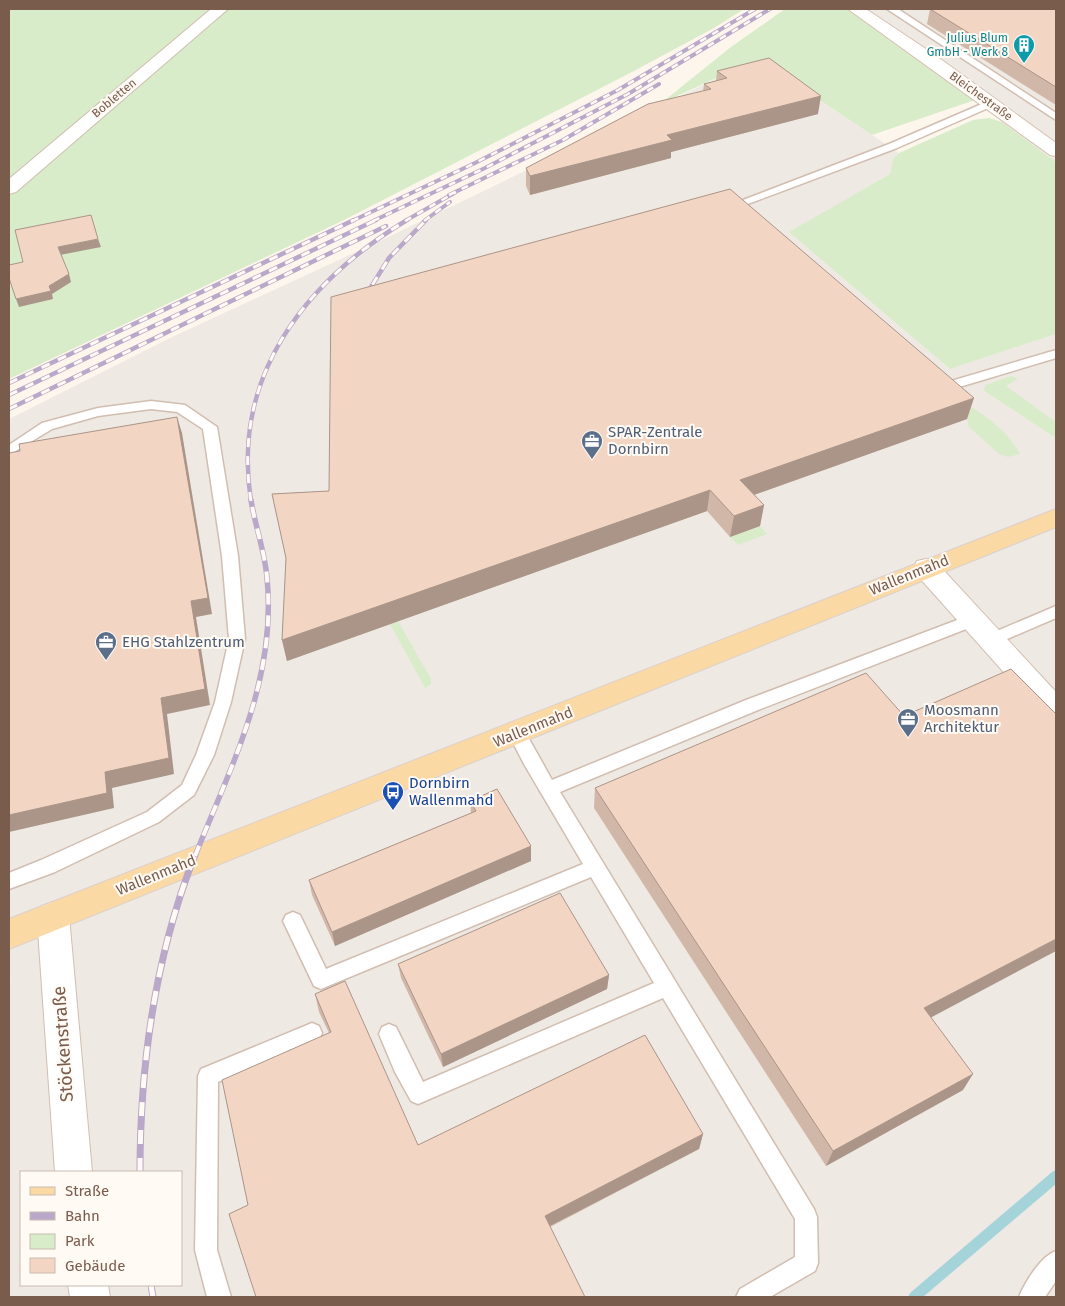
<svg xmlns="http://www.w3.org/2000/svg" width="1065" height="1306" font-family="'Fira Sans',sans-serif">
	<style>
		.industrial { fill: #efe9e4; fill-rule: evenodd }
		.green { fill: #d8ecc9 }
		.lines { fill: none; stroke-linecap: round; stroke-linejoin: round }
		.stream { fill: #a5d3da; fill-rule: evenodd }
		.service-casing { stroke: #d1beb0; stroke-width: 3 }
		.minor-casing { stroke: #d1beb0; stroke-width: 2 }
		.secondary-casing { stroke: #d6c0b0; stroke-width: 2 }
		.primary-casing { stroke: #dad1cd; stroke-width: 2 }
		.service { fill: #fff; fill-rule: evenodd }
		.minor { fill: #fff; fill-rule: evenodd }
		.secondary { fill: #fff; fill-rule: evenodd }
		.primary { fill: #fbd9a5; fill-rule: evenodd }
		.rail-far3-casing { stroke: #b9a8c9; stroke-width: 4 }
		.rail-far2-casing { stroke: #b9a8c9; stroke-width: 4.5 }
		.rail-far1-casing { stroke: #b9a8c9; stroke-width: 5.5 }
		.rail-casing { stroke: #b9a8c9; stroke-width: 7 }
		.rail-far3 { stroke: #fffaf3; stroke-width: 2.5; stroke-dasharray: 7; stroke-linecap: butt }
		.rail-far2 { stroke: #fffaf3; stroke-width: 3; stroke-dasharray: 9; stroke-linecap: butt }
		.rail-far1 { stroke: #fffaf3; stroke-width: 4; stroke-dasharray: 11; stroke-linecap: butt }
		.rail { stroke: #fffaf3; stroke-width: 5; stroke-dasharray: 14; stroke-linecap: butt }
		.wall { fill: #d1b7a8 }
		.shaded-wall { fill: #aa9588 }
		.building { fill: #f3d5c3; stroke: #aa9588 }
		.labels { text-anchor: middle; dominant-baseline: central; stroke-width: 4; stroke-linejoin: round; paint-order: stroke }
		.far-culture-label { font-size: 12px; fill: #0d838f; stroke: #fffaf3; text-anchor: end }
		.far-street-label { font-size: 12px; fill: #7a5c4d; stroke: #fffaf3 }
		.service-label { font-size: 15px; fill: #4e5e75; stroke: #fffaf3; text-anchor: start }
		.street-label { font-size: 15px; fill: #7a5c4d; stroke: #fffaf3 }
		.transit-label { font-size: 15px; fill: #164399; stroke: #fffaf3; text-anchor: start }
		.near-street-label { font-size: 18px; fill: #7a5c4d; stroke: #fffaf3 }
	</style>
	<rect width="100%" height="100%" fill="#fdf6ec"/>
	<g class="industrial">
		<path d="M853,9H1056V162L1002,122L978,99Z"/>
		<path d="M738,68L775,70L899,153L893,159L890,174L790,232L950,369L1056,334V1297H9V982L12,980L9,981V419L170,338L384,239ZM21,1172H181V1285H21Z"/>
	</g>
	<g class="green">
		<path d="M9,9H744L714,28L632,72L344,220L9,379Z"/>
		<path d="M785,9H853L978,99L872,135L775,70L738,68L660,104L731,47Z"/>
		<path d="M989,118L1002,122L1056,162V334L950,369L789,232L890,174L893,159L899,153L973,120Z"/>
		<path d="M1011,376L1018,379L1006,386L1056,422V438L983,390L986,385Z"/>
		<path d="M934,385C964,403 1003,421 1020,454L1008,457L999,454L969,427L967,419Z"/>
		<path d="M760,526L767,534L738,545L730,537Z"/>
		<path d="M398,621L431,679V684L425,688L390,624Z"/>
	</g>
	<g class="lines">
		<path class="stream" d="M1056,1170V1184L923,1297H908L910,1293L1052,1172Z"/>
		<g class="service-casing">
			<g id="service">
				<path d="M887,9H898L1056,113V120Z"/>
				<path d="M991,100L995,101V105L897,148L740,207H732L730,205L889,144Z"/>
				<path d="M1056,350V358L956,388L949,384L951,381Z"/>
				<path d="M151,401L185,405L217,427L238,556L245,639L231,702L214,755L194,795L159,822L55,872L9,889V873L41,860L147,812L182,785L196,755L215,702L229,639L222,556L203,429L177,412L151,409L98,416L52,429L9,455V445L42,423L98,408Z"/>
				<path d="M1056,606V618L991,646L985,644L983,640L985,636Z"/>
				<path d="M973,614L979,616L981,620L979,624L758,710L560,792L814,1209L817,1217L818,1263L815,1271L770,1297H736L740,1289L795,1257V1219L663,998L418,1104L411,1101L395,1072L379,1034L382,1027L389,1024L396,1027L423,1082L654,983L591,877L328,986L321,989L314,986L283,921L286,915L293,912L300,915L326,969L583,864L524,764L508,733L511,728L517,726L523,728L552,780L746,700Z"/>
				<path d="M312,1023L319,1026L322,1033L319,1040L218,1082L217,1250L231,1297H207L195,1250L198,1076L201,1069Z"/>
				<path d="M1056,1251V1281L1045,1297H1019C1025,1282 1041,1256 1056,1251Z"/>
			</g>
		</g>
		<g class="minor-casing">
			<g id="minor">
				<path d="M211,9H228L16,192L9,194V179Z"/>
				<path d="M926,559L935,561L1056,692V718L1046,715L1033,705L917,575L913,568L917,561Z"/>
				<path d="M53,902L64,906L69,916L92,1172H55L37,916L42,906Z"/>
				<path d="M68,1285H108L110,1297H70Z"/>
			</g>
		</g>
		<g class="secondary-casing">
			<path id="secondary" d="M848,9H866L935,55L1056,143V156L1050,155Z"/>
		</g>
		<g class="primary-casing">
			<path id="primary" d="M1056,509V527L9,949V919Z"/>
		</g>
		<use href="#service" class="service"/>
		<use href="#minor" class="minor"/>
		<use href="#secondary" class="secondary"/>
		<use href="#primary" class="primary"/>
		<g class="rail-far3-casing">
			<g id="rail-far3">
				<path d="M449,195L563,140L659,84"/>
				<path d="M352,221L475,163L618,90L755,9"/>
				<path d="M373,221L485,168L628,94L770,9"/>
				<path d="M405,221L456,192"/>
				<path d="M424,221L450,202"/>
			</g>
		</g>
		<g class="rail-far2-casing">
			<g id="rail-far2">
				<path d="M363,300L389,258L426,220"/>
				<path d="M9,383L354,220"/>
				<path d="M9,395L376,220"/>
				<path d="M9,409L386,226"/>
				<path d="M251,501C231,376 305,282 407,220"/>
			</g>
		</g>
		<g class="rail-far1-casing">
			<path id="rail-far1" d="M195,856C231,766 277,679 267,578C265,552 255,526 251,500"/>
		</g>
		<g class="rail-casing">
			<g id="rail">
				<path d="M140,1172C140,1064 155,956 195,855"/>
				<path d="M151,1285L153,1297"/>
			</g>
		</g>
		<use href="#rail-far3" class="rail-far3"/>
		<use href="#rail-far2" class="rail-far2"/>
		<use href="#rail-far1" class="rail-far1"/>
		<use href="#rail" class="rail"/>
	</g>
	<g class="wall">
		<path d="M930,9H1056V105L927,24Z"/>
		<path d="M717,71L818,114L671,152V158L530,195L526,186V168L703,91L704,84L716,81Z"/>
		<path d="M967,419L754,495L764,505L760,526L730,537L707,511L287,661L282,640L286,559L272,494L329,491Z"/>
		<path d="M595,788L931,1017L963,1090L826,1166L594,808Z"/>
		<path d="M470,801L531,861L335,946L312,895L309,880L471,813Z"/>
		<path d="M398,964L609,975L607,989L443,1067L401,978Z"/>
		<path d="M315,994L418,1145L703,1134L699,1149L550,1227L248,1205L329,1033L319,1012Z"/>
	</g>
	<g class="shaded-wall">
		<path d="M821,96L818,114L671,152V158L530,195V176L667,135Z"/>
		<path d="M98,239L101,247L60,255L58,247Z"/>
		<path d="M69,274L71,282L52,294L53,299L19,307L16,299L49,286Z"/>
		<path d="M974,398L967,419L737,501L740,480Z"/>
		<path d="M177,417L182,433L212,614L196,617L210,705L167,714L174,774L112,788L114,808L9,832V815L105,772L161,698L191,601Z"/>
		<path d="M710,490L707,511L287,661L282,640Z"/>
		<path d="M764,505L760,526L730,537L734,516Z"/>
		<path d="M531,846V861L335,946L332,932Z"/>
		<path d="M1056,939V951L915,1026L924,1008Z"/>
		<path d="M609,975L607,989L443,1067L441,1054Z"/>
		<path d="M973,1074L963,1090L826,1166L833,1151Z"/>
		<path d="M703,1134L699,1149L544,1229L545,1216Z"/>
	</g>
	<g class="building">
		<path d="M930,9H1056V87Z"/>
		<path d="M769,58L821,96L667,135L672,140L530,176L526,168L648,104L711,89L704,84L727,78L717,71Z"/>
		<path d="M730,189L974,398L740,480L764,505L734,516L710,490L282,640L286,558L272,494L329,491L331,297Z"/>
		<path d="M91,215L98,239L58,247L69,274L49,286L51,291L16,299L9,278V265L23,262L15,230Z"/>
		<path d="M177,417L208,598L191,601L205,689L161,698L169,758L105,772L107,793L9,815V453L20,451L19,444Z"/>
		<path d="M1011,669L1056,714V939L924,1008L973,1074L833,1151L595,788L866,673L904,716Z"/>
		<path d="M497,789L531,846L332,932L309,880L476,811L470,801Z"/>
		<path d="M560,893L609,975L441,1054L398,964Z"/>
		<path d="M345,981L418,1145L645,1035L703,1134L545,1216L585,1297H256L229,1214L248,1205L222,1080L331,1032L315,994Z"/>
	</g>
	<defs>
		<g id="building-pin" transform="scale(1.125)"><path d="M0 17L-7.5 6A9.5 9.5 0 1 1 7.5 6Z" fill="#0f9aa8" stroke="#fffaf3"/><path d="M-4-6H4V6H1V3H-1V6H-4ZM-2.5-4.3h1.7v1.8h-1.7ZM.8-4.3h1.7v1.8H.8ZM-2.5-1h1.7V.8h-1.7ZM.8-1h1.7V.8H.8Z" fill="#fff"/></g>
		<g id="office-pin" transform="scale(1.125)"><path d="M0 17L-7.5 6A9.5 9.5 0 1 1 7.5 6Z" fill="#5c6f8a" stroke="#fffaf3"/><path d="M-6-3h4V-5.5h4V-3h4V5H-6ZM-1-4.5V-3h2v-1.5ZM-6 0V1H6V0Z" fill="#fff"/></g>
		<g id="bus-pin" transform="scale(1.125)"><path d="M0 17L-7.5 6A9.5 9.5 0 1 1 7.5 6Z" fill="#1a4fb4" stroke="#fffaf3"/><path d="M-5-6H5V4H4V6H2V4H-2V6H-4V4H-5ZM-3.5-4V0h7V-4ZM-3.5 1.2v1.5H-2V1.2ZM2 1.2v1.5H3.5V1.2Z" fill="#fff"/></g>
	</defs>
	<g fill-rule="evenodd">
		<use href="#building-pin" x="1024" y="45"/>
		<use href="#office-pin" x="592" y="441"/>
		<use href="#office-pin" x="106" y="642"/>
		<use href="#office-pin" x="908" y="719"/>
		<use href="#bus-pin" x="393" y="792"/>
	</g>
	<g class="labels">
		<g class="far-culture-label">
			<text x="1008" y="38">Julius Blum<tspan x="1008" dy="14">GmbH - Werk 8</tspan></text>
		</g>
		<g class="far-street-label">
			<text transform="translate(981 96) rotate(36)">Bleichestraße</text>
			<text transform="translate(114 98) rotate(-40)">Bobletten</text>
		</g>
		<g class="service-label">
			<text x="608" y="432">SPAR-Zentrale<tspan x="608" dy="17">Dornbirn</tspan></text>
			<text x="122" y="642">EHG Stahlzentrum</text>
			<text x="924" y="710">Moosmann<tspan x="924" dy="17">Architektur</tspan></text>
		</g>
		<g class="street-label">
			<text transform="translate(909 575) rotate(-22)">Wallenmahd</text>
			<text transform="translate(533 727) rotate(-22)">Wallenmahd</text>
			<text transform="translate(156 875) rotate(-22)">Wallenmahd</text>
		</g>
		<g class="transit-label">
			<text x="409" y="783">Dornbirn<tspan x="409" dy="17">Wallenmahd</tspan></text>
		</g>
		<g class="near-street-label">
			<text transform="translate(63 1044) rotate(-94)">Stöckenstraße</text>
		</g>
	</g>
	<rect width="1065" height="1306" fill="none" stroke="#7a5c4d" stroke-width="20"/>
	<rect x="20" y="1171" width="162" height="115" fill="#fffaf3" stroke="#cabbb1"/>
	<rect x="30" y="1187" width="25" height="8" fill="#fbd9a5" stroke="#cabbb1"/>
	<text x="65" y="1196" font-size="15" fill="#7a5c4d">Straße</text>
	<rect x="30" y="1212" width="25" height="8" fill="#b9a8c9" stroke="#cabbb1"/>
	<text x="65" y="1221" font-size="15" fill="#7a5c4d">Bahn</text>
	<rect x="30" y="1234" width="25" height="15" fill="#d8ecc9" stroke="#cabbb1"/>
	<text x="65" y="1246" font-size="15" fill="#7a5c4d">Park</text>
	<rect x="30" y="1258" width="25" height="15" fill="#f3d5c3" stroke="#cabbb1"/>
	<text x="65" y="1271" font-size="15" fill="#7a5c4d">Gebäude</text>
</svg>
